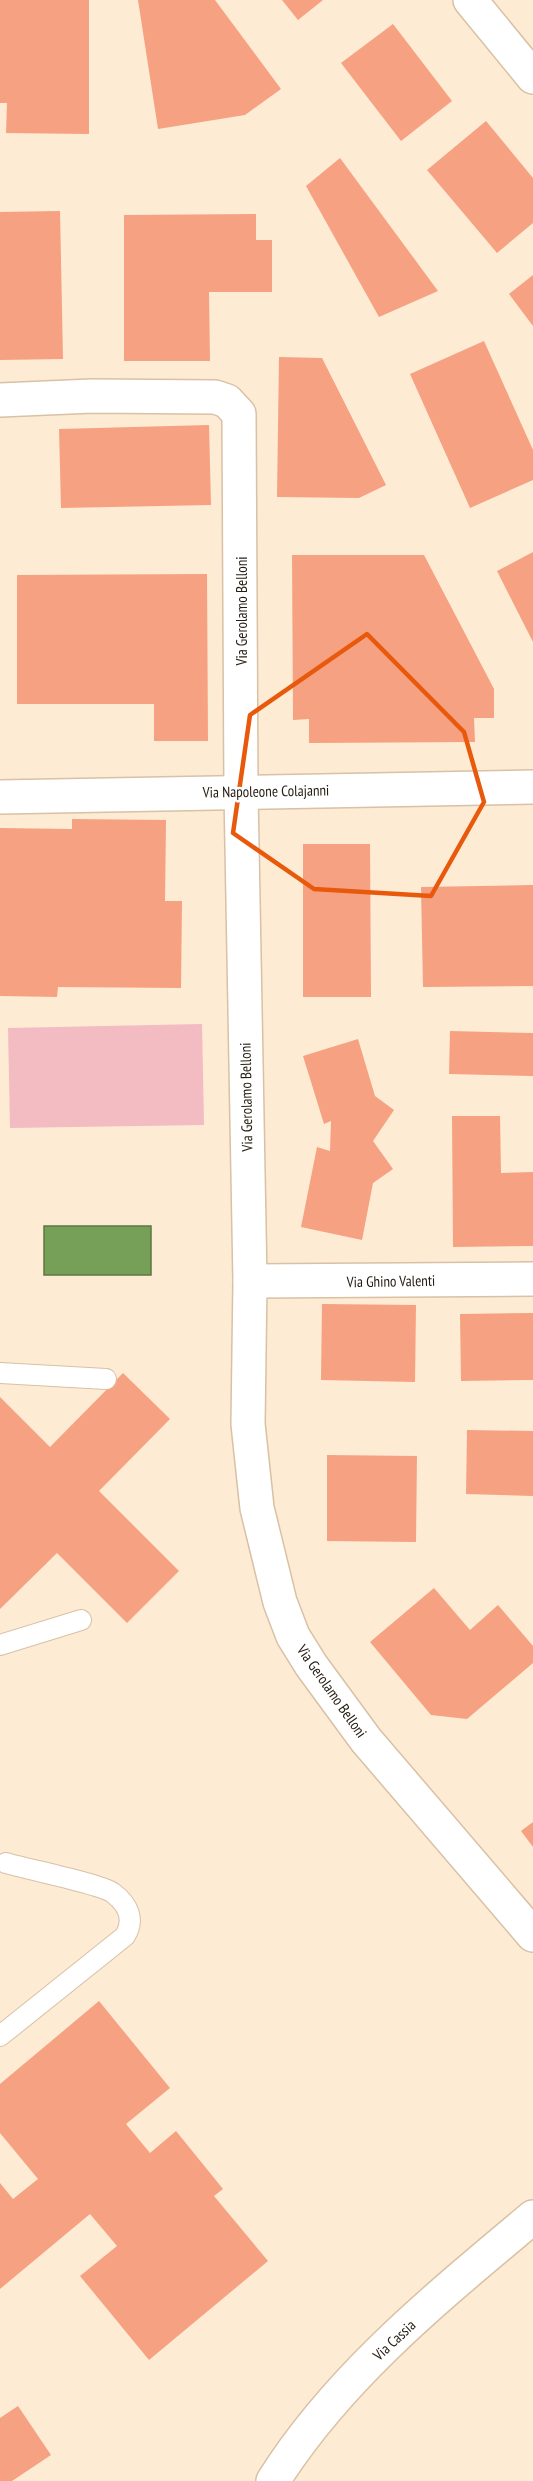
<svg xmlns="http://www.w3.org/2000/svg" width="533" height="2481" viewBox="0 0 533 2481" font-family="'PT Sans Narrow',sans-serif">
  <rect width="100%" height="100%" fill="#feebd4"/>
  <path fill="#f3bbc2" d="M202,1024L204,1125L10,1128L8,1028Z"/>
  <rect fill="#76a058" stroke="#5d7843" stroke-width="1.5" x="44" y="1226" width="107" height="49"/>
  <g fill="#f6a182">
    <path d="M0,0H89V134L6,133L7,103H0Z"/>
    <path d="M138,0H215L281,89L245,115L158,129Z"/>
    <path d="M282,0H323L298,20Z"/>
    <path d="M393,24L452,101L401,141L341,63Z"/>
    <path d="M486,121L533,178V223L497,253L427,170Z"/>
    <path d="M340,158L438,291L379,317L306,186Z"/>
    <path d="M60,211L63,359L0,360V212Z"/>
    <path d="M256,214V240H272V292H209L210,361H124V215Z"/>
    <path d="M533,275V326L509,294Z"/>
    <path d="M484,341L533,450V480L470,508L410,374Z"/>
    <path d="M279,357L322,358L386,485L359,498L277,497Z"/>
    <path d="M209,425L211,505L61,508L59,429Z"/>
    <path d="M533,552V642L497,571Z"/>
    <path d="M292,555H424L494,689V718H474L475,742L309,743V719L293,720Z"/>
    <path d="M207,574L208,741H154V704H17V575Z"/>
    <path d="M72,819L166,820L165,901H182L181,988L58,987L57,997L0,996V828L72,829Z"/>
    <path d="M303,844H370L371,997H303Z"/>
    <path d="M533,885V986L423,987L421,887Z"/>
    <path d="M450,1031L533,1033V1076L449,1074Z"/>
    <path d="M358,1039L375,1096L394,1110L373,1141L393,1169L373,1183L362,1240L301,1227L317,1147L330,1151L331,1121L324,1124L303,1056Z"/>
    <path d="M452,1116H500L501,1173L533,1172V1246L453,1247Z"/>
    <path d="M322,1304L416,1305L415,1382L321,1380Z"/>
    <path d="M533,1313V1380L461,1381L460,1314Z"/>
    <path d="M123,1373L170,1419L99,1491L179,1571L127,1623L57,1553L0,1609V1397L50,1447Z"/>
    <path d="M467,1430L533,1431V1496L466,1494Z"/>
    <path d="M327,1455L417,1456L416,1542L327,1541Z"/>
    <path d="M434,1588L470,1630L498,1605L533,1646V1663L467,1719L431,1715L370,1642Z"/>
    <path d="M533,1822V1847L521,1831Z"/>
    <path d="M99,2001L170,2088L126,2124L150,2153L176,2131L223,2189L214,2196L268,2261L149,2360L80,2276L117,2246L90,2214L0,2289V2183L13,2199L38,2179L0,2133V2084Z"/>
    <path d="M18,2406L51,2455L12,2481H0V2418Z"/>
  </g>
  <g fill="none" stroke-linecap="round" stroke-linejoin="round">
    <defs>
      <g id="lane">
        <path d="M0,1373L106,1379"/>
        <path d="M0,1645L81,1620"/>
        <path d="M0,2036L125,1936C135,1920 129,1905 113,1893C101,1884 26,1869 6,1863"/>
      </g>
      <g id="street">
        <path d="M470,0L533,77"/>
        <path d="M0,400L92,396L215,397L227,401L239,414L241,792L250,1281L248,1424L257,1508L280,1602L293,1636L311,1665L366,1740L533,1935"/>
        <path d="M0,797L533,787"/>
        <path d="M250,1281L533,1279"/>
      </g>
      <path id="secondary" d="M273,2481C339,2376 439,2296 533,2217"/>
    </defs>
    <use href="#lane" stroke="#d8c1a5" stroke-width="22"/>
    <use href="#street" stroke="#d8c1a5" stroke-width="36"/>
    <use href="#secondary" stroke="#d8c1a5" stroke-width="36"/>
    <use href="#lane" stroke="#fff" stroke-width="20"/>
    <use href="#street" stroke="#fff" stroke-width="33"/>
    <use href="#secondary" stroke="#fff" stroke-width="33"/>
  </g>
  <path fill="none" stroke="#e8590c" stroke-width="4.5" stroke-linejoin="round" d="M367,634L464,732L484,802L431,896L314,889L233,833L250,715Z"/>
  <g text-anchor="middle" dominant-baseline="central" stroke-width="5" stroke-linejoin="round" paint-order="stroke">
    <g font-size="15" fill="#241c11" stroke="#fff">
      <text transform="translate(241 611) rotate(-90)">Via Gerolamo Belloni</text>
      <text transform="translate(266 791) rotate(-1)">Via Napoleone Colajanni</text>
      <text transform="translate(246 1097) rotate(-91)">Via Gerolamo Belloni</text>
      <text transform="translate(391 1281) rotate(-1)">Via Ghino Valenti</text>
      <text transform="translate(332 1691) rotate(55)">Via Gerolamo Belloni</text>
      <text transform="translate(394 2340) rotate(-43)">Via Cassia</text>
    </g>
  </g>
</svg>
